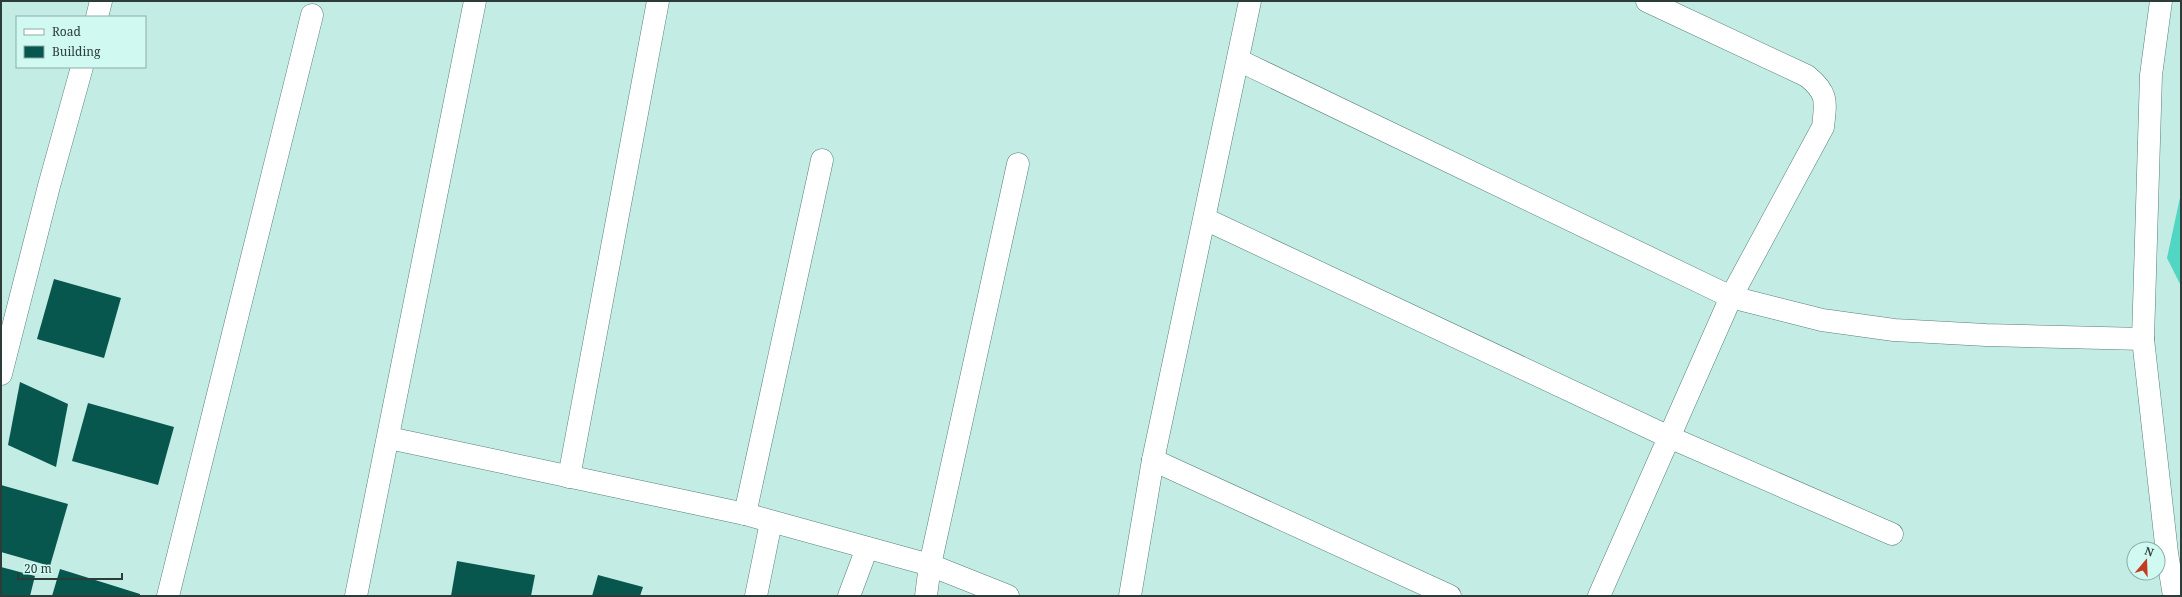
<svg xmlns="http://www.w3.org/2000/svg" width="2182" height="597" viewBox="0 0 2182 597" font-family="'Noto Serif',serif">
  <rect width="100%" height="100%" fill="#c2ece4"/>
  <path fill="#51d6c4" d="M2181,193V286L2167,258Z"/>
  <g fill="#08574e">
    <path d="M54,279L121,298L104,358L37,339Z"/>
    <path d="M20,382L68,404L56,467L8,445Z"/>
    <path d="M88,403L174,427L158,485L72,461Z"/>
    <path d="M1,485L68,504L50,566L1,552Z"/>
    <path d="M457,561L535,575L531,596H451Z"/>
    <path d="M1,567L35,576L30,596H1Z"/>
    <path d="M60,569L140,594V596H52Z"/>
    <path d="M598,575L643,587L640,596H592Z"/>
  </g>
  <g fill="none" stroke-linecap="round" stroke-linejoin="round">
    <defs>
      <g id="minor">
        <path d="M2161,1L2151,75L2143,339L2167,553L2174,596"/>
        <path d="M97,17L101,1"/>
        <path d="M1238,60L1731,297L1822,320L1894,330L1986,335L2143,339"/>
        <path d="M1205,219L1669,437L1892,534"/>
        <path d="M1,374L49,186L82,67"/>
        <path d="M389,438L745,514L930,565L1008,596"/>
        <path d="M1153,460L1450,596"/>
        <path d="M569,477L658,1"/>
        <path d="M745,514L822,160"/>
        <path d="M168,596L312,15"/>
        <path d="M356,596L475,1"/>
        <path d="M756,596L771,522"/>
        <path d="M849,596L867,548"/>
        <path d="M926,596L930,565L1018,164"/>
        <path d="M1130,596L1153,460L1250,1"/>
        <path d="M1599,596L1731,297L1823,127C1826,101 1828,93 1807,76L1647,1"/>
      </g>
    </defs>
    <use href="#minor" stroke="#587f78" stroke-width="23"/>
    <use href="#minor" stroke="#fff" stroke-width="22"/>
  </g>
  <rect width="2182" height="597" fill="none" stroke="#2c3c39" stroke-width="4"/>
  <rect x="16" y="16" width="130" height="52" fill="#cff9f1" stroke="#8eada7"/>
  <rect x="24" y="29" width="20" height="6" fill="#ffffff" stroke="#8eada7"/>
  <text x="52" y="36" font-size="12" fill="#2c3c39">Road</text>
  <rect x="24" y="46" width="20" height="12" fill="#08574e" stroke="#8eada7"/>
  <text x="52" y="56" font-size="12" fill="#2c3c39">Building</text>
  <g transform="translate(2146 561) rotate(19)"><circle r="19" fill="#cff9f1" stroke="#8eada7"/>
  <path d="M0-3L7 15L0 10L-7 15Z" fill="#c53a20"/>
  <text y="-6" font-size="11" font-weight="bold" text-anchor="middle" fill="#2c3c39">N</text>
  </g>
  <path d="M18 573v6h104v-6" fill="none" stroke="#2c3c39" stroke-width="2"/>
  <text x="24" y="573" font-size="12" fill="#2c3c39" stroke="#cff9f1" stroke-width="3" paint-order="stroke">20 m</text>
</svg>
